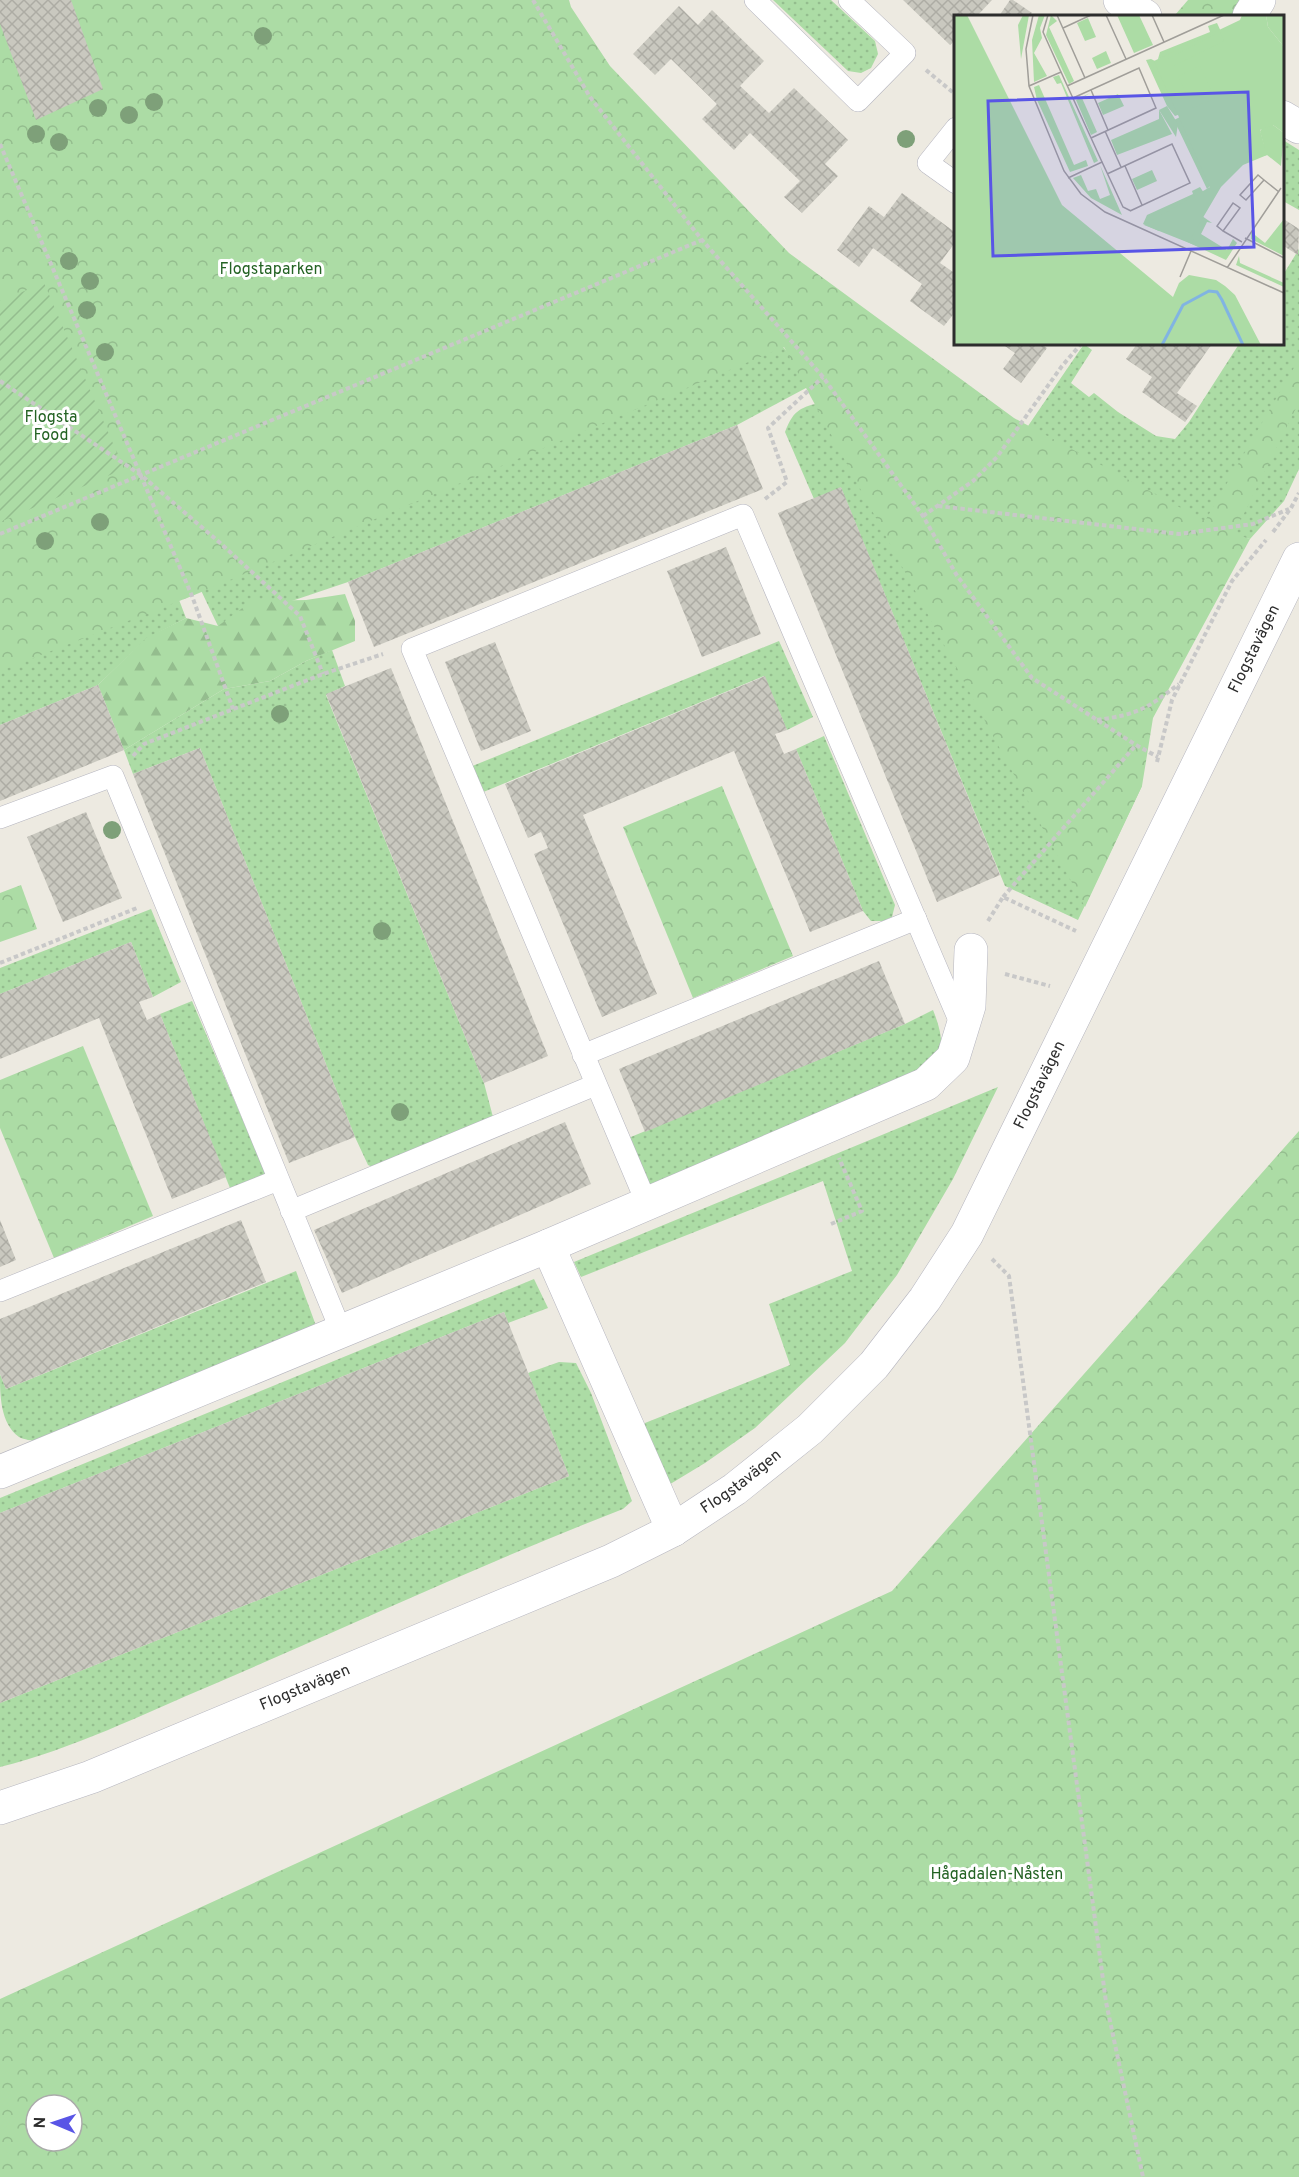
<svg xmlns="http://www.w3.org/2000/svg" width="1299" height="2177" viewBox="0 0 1299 2177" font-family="Overpass,sans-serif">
  <defs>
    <pattern id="grass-dots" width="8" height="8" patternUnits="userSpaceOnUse" patternTransform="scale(1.5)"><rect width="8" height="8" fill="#acdca5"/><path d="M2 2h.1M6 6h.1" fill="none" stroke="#94bd8e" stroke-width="1.8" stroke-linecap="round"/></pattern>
    <pattern id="forest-firs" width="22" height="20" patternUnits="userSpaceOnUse" patternTransform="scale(1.5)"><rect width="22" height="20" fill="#acdca5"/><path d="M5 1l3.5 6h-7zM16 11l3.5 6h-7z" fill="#94bd8e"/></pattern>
    <pattern id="park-crowns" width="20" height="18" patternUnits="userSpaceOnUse" patternTransform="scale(1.5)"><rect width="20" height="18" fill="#acdca5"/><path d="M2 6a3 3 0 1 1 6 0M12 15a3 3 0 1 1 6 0" fill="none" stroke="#94bd8e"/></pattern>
    <pattern id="garden-furrows" width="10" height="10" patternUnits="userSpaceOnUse" patternTransform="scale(1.5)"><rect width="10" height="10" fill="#acdca5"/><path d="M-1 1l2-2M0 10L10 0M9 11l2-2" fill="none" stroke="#94bd8e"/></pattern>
    <pattern id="building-cross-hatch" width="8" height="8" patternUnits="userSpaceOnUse" patternTransform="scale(1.5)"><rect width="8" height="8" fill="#c9c8bf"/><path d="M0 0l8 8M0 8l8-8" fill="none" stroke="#adaca4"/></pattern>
  </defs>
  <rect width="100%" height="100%" fill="#edeae1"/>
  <g fill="url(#grass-dots)">
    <path d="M773,0H831L875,41L878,54L871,68L861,73L848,71Z"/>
    <path d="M1283,140L1299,150V210L1283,201Z"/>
    <path d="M1299,249V469L1284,501L1250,539L985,478L1028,426L1084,344L1092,350L1071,383L1089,397L1094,393L1118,412L1156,436L1175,439L1189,422L1239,344H1282L1283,275Z"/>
    <path d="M705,258L805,372L806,388L737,425L348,582L218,626L155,494Z"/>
    <path d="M819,403L1142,786L1078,920L1005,886L841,488L814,499L785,432C793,412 798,408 819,403Z"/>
    <path d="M135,485L186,618L146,639L98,685L0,725V542Z"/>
    <path d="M779,641L813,717L787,730L764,676L481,793L470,767Z"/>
    <path d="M332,650L345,686L326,695L484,1083L493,1117L379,1170L368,1165L355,1137L200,748L133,774L124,750L224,689L270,681L306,661Z"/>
    <path d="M824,736L895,905L892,917L883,921H871L863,911L796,749Z"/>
    <path d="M151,909L181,982L153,997L131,942L0,994V968Z"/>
    <path d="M192,1001L268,1179L232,1193L160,1014Z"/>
    <path d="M933,1010C940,1027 944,1044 940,1062L643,1188L626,1139L905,1024Z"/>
    <path d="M998,1087L953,1179L897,1275L845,1343L755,1428L705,1463L667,1486L645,1436V1423L790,1365L769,1304L852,1271L823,1181L581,1277L574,1262Z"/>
    <path d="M296,1271L315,1323L310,1330L37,1442C32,1440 24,1440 19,1437C0,1423 0,1395 0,1374L6,1389Z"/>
    <path d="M534,1279L548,1308L508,1323L504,1312L0,1513V1498Z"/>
    <path d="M559,1362L576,1363L591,1393L632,1501L623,1509C484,1563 349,1626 212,1685C143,1714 73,1749 0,1767V1703L569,1476L528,1373Z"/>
  </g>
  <path fill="url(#forest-firs)" d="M345,594L355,621V641L306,661L270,681L224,689L124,750L98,685L146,638L186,618L218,626L252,601L306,600Z"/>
  <g fill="url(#park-crowns)" fill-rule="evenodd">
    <path d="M0,0H569L571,7L610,66L789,253L1014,418L1205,521L1299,359V402L1234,534L1250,539L1153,718L1142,786L1085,907L784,347L192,596L0,671Z"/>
    <path d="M1188,0H1247L1233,16L1175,15Z"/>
    <path d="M722,786L793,956L693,998L623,827Z"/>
    <path d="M21,885L37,929L0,942V893Z"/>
    <path d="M83,1046L153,1216L54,1258L0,1128V1080Z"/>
    <path d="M1299,1131V2177H0V1999L892,1591ZM36,2105H72V2141H36Z"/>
  </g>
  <path fill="url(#garden-furrows)" d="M44,283L124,469L0,522V301Z"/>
  <g fill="url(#building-cross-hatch)">
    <path d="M0,0H71L103,89L36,120L0,24Z"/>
    <path d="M903,0H992L977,16H956V39L950,45Z"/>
    <path d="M1010,0H1013L1032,13L1029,16H999Z"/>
    <path d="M679,6L698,25L712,10L764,61L740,86L769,113L794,88L848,140L825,164L838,176L802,213L784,197L800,181L750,133L734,150L702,119L717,104L671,59L655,75L633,54Z"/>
    <path d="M902,193L956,233V241L940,263L956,274V311L944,326L910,301L922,284L873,248L859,267L837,250L869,206L884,217Z"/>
    <path d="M1282,218L1299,229L1298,255L1282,245Z"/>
    <path d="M1002,344H1041L1047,348L1021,383L1003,369L1015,353Z"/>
    <path d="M1137,344H1212L1177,393L1197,406L1185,422L1142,392L1152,377L1126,359Z"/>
    <path d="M737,425L763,489L374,647L348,582Z"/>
    <path d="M841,487L1000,875L937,902L778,513Z"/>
    <path d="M726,547L761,634L702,657L667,571Z"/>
    <path d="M495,642L531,731L481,751L445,662Z"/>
    <path d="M391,668L548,1056L484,1083L326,694Z"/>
    <path d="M765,676L787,730L775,734L784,754L796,749L863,911L810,932L734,751L583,815L657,994L602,1017L534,854L548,848L541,832L528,838L505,784Z"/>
    <path d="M98,685L124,750L0,801V725Z"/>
    <path d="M200,748L355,1137L289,1163L133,774Z"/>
    <path d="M86,812L122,898L63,922L27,837Z"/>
    <path d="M131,942L153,997L139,1002L147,1020L160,1014L226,1177L172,1199L99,1018L0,1059V994Z"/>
    <path d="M879,961L905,1024L645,1132L619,1069Z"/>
    <path d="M565,1122L591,1184L342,1293L314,1230Z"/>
    <path d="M0,1220L16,1260L0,1267Z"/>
    <path d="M241,1220L266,1282L6,1389L0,1374V1319Z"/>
    <path d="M504,1312L569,1476L0,1703V1513Z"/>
  </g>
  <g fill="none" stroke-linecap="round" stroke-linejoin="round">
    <defs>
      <g id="service">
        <path d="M755,0L858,101L905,53L849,0"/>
        <path d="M956,128L928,163L956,183"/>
        <path d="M0,818L113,776L341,1331"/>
        <path d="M583,1055L916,919"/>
        <path d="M647,1204L412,649L743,515L962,1027"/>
        <path d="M291,1211L595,1085"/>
        <path d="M0,1291L278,1180"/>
      </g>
      <g id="minor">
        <path d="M1120,0L1145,16"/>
        <path d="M1249,16L1259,0"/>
        <path d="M1282,117L1299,127"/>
        <path d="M0,1472L548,1246"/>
        <path d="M673,1530L548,1246L926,1084L953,1058L969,1006L971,950"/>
        <path id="s1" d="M0,1808L91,1777L611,1561L673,1530L735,1489L810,1429L874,1365L925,1299L967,1234L1299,559"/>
      </g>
    </defs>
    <use href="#service" stroke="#b5b5bf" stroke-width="22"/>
    <use href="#minor" stroke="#b5b5bf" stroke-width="34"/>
    <g stroke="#c8c8c8" stroke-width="4" stroke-dasharray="4.5 3" stroke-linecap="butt">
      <path d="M533,0L590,97L702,240L823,377L923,516L956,574L1032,678L1136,745L1158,757"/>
      <path d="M926,70L956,95"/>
      <path d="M0,144L192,596L233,709"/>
      <path d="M0,381L141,475L219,542L300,616L323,674"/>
      <path d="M765,499L787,482L768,428L823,377"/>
      <path d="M938,506L1179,534L1253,524L1289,509"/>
      <path d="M923,516L973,481L997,457L1062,366L1081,344"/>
      <path d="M1273,532L1291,508L1299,493"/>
      <path d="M0,534L702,240"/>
      <path d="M1097,720C1139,714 1146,709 1179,684"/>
      <path d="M133,756L144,744L323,674L383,654"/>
      <path d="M1157,762L1172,700L1232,581L1266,540"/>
      <path d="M1003,897L1136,745"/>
      <path d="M988,921L1003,897L1076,931"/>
      <path d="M0,963L137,908"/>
      <path d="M1005,974L1050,986"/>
      <path d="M831,1224L862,1211L839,1158"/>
      <path d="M992,1259L1009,1276L1106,2002L1143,2177"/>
    </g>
    <use href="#service" stroke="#fff" stroke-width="21"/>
    <use href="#minor" stroke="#fff" stroke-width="33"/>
  </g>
  <g fill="#7ea079">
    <circle cx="263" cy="36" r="9"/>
    <circle cx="154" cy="102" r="9"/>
    <circle cx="98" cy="108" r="9"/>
    <circle cx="129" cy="115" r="9"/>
    <circle cx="36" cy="134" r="9"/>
    <circle cx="906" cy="139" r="9"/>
    <circle cx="59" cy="142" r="9"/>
    <circle cx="69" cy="261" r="9"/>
    <circle cx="90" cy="281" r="9"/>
    <circle cx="87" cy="310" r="9"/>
    <circle cx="105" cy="352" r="9"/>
    <circle cx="100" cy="522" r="9"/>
    <circle cx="45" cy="541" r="9"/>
    <circle cx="280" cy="714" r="9"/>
    <circle cx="112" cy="830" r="9"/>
    <circle cx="382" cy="931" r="9"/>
    <circle cx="400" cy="1112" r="9"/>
  </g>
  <g text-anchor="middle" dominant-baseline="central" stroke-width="6" stroke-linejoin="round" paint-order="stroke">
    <g font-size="16" fill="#246324" stroke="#fff">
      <text x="271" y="270">Flogstaparken</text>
      <text x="51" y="418">Flogsta<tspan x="51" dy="18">Food</tspan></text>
      <text x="997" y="1875">Hågadalen-Nåsten</text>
    </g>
    <g font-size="16" fill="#2d2d2d" stroke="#fff">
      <text stroke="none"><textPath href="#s1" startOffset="1802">Flogstavägen</textPath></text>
      <text stroke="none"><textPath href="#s1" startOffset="1316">Flogstavägen</textPath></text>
      <text stroke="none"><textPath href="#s1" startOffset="812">Flogstavägen</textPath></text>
      <text stroke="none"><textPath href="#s1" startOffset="328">Flogstavägen</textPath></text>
    </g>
  </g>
  <g transform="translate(954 15)">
    <rect width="330" height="330" fill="#edeae1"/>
    <path d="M69,0H75L67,44L64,10ZM85,0H91L86,13L88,23L80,38L93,61L80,67L78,25ZM97,0L103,6L95,12L120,66L115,69L92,20ZM163,0H185L199,30L180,38ZM263,8L275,34L204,44L206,37L256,17L254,11ZM197,44L217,54L237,95L221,101L213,91L192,45ZM105,60L144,146L140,148L107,68L103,69L99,62ZM85,70L120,150L132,145L134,151L116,157L83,85L80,72ZM136,78L128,83L143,117L137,120L122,85ZM205,95L218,119L163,140L157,125L205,104ZM236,97L266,162L253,174L220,105ZM146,150L168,200L137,183L119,163L127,160L134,176L142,174L146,184L156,180ZM246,172L250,178L205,216L189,209L193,200L239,179L238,176ZM241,196L258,208L253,207L247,219L273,235L279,224L283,228L272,245L212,217Z" fill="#acdca5"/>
    <path d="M312,0H330V32L314,12ZM213,91L224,109L222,122L205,95ZM311,110H319L330,118L327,151L313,140L296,145L310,131L306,116Z" fill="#acdca5"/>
    <path d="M0,0H13L108,190L219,282L225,268L235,260L262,265L271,271L281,280L307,330H0ZM288,0H312L314,12L330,32V118L319,110L306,115L313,140L289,150L267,172L237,223L267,239L277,237L273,243L190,210L256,172L200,46L286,5ZM134,3L142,22L131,26L123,8ZM152,36L157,48L143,54L138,43ZM164,79L170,91L149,100L144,88ZM198,155L203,166L183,175L178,164ZM330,204V241L297,224V217L311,228ZM285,241L286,248L330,268V272L282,250Z" fill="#acdca5"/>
    <path d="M266,17L270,26L219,51L211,45ZM246,51L261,83L239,93L224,61Z" fill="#acdca5"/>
    <path fill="none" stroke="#81b4e2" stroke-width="3" d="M208,330L229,290L255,276L263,277L268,285L289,330"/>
    <path fill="none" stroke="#a09e99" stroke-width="1.5" d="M79,0L72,34L75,71L110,156L127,179L151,197L330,278M94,0L89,17L107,57M103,0L131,63M152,0L172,44M198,0L210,27M109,13L137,0M75,71L107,57L148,147M113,71L270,0M137,75L154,115M119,83L185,53L202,93L137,123M151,116L167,152M171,151L188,190M153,159L218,129L236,168L176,196M114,163L148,147L169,192L177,196M310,165L304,160L286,180L292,185L310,165L325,177M269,216L263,211L279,188L286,193L269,216L288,227M291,223L330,243M273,253L327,173M226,262L237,236"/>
    <path fill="#5955e6" fill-opacity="0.15" stroke="#5955e6" stroke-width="3" d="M294,77L300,232L39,241L34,86Z"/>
    <rect width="330" height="330" fill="none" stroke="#2d2d2d" stroke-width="3"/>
  </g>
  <g transform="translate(54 2123) rotate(272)"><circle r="28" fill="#ffffff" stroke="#ababab" stroke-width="1.5"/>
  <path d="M0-4.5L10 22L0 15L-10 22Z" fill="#5955e6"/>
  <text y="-9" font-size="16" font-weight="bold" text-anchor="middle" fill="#2d2d2d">N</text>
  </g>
</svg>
